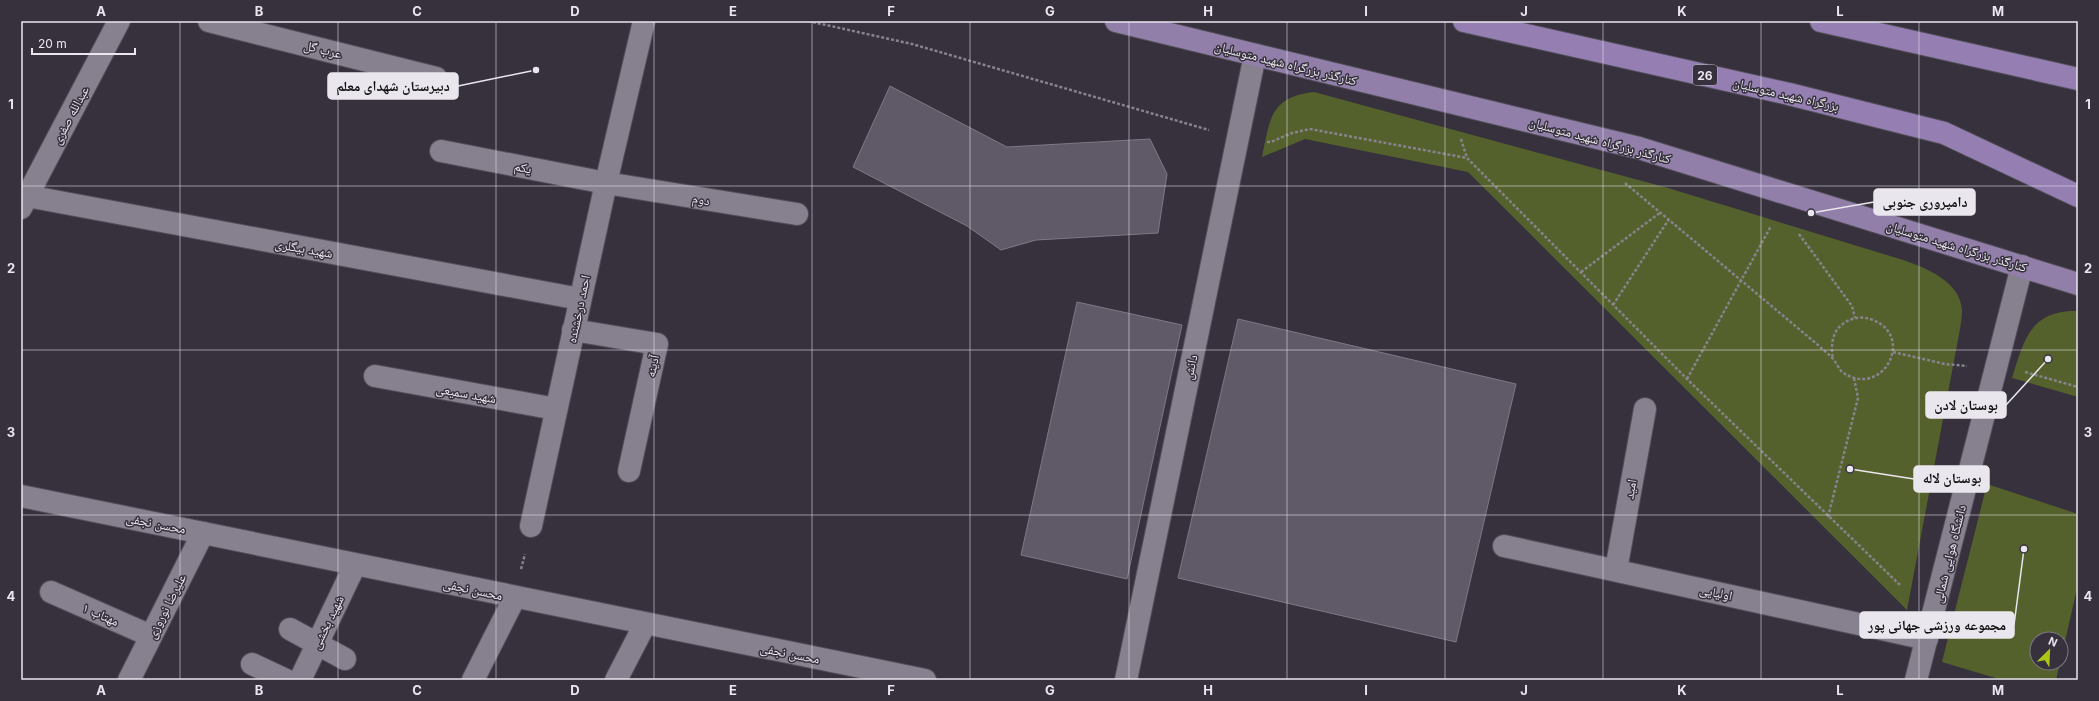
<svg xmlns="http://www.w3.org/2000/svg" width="2099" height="701" viewBox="0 0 2099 701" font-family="Inter,'Noto Naskh Arabic',sans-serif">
  <rect width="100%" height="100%" fill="#36313d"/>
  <g fill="#55612c">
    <path d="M1314,92L1668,188L1903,260C1926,268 1960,281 1962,310C1962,316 1961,323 1960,329L1907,610L1468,172L1305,139L1262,157C1270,119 1270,97 1314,92Z"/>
    <path d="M2078,311V397L2012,378C2024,340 2030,310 2078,311Z"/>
    <path d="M1987,484L2078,514V584L2061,659V639H2037V663H2060L2056,680H2002L1942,662Z"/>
  </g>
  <g fill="#605a68" stroke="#7e7887">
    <path d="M890,86L1007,147L1150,139L1167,174L1158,233L1036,240L1001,250L967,226L853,167Z"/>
    <path d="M1077,302L1182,325L1127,579L1021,555Z"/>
    <path d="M1238,319L1516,384L1456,642L1178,578Z"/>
  </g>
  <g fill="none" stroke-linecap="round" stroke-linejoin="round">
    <defs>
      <g id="minor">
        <path d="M209,21L436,78"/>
        <path d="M441,151L606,183L797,214"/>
        <path d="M27,196L580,299"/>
        <path d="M573,330L657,344L629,471"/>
        <path d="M375,376L556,409"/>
        <path d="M21,496L925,680"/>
        <path d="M531,526L606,183L644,21"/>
        <path d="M1504,546L1927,639"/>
        <path d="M1616,570L1645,409"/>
        <path d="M51,592L151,636"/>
        <path d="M290,629L345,659"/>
        <path d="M252,664L286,680"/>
        <path d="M129,680L203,533"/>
        <path d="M300,680L355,565"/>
        <path d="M473,680L515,597"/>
        <path d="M616,680L645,624"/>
        <path d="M1126,680L1255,55"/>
      </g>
      <g id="tertiary">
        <path d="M21,208L119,21"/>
        <path d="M1916,680L2022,266"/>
      </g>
      <path id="primary" d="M1116,21L1639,148L2078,284"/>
      <g id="trunk">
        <path d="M1464,21L1789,94L1944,133L2078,196"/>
        <path d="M1821,21L2078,79"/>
      </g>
    </defs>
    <use href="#minor" stroke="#524e59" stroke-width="24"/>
    <use href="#tertiary" stroke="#524e59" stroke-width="24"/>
    <use href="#primary" stroke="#524e59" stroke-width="24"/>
    <use href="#trunk" stroke="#524e59" stroke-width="24"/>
    <g stroke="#87838d" stroke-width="2.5" stroke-dasharray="3 2" stroke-linecap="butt">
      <path d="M808,21L912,44L1209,130"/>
      <path d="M1461,139L1467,158L1687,379L1901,586"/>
      <path d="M1267,142H1271L1292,133L1310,129L1467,158"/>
      <path d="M1625,183L1818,345C1823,350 1829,354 1834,360C1837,364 1839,369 1842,372C1882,400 1916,337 1873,320C1863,316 1853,317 1844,323C1831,332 1831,346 1833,359"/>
      <path d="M1799,234L1852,306L1855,318"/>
      <path d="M1581,272L1661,212"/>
      <path d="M1613,305L1669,219"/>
      <path d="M1893,352L1945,364L1967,366"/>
      <path d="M2025,372L2078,387"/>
      <path d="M1687,379L1771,226"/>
      <path d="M1828,517L1858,398L1854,378"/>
      <path d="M521,569L525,554"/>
    </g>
    <use href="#minor" stroke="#86808f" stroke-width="22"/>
    <use href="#tertiary" stroke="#86808f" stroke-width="22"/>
    <use href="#primary" stroke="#917fa9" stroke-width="22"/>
    <use href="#trunk" stroke="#947eb2" stroke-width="22"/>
  </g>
  <path fill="none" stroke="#eae6ee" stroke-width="1" stroke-opacity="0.55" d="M180,21V680M338,21V680M496,21V680M654,21V680M812,21V680M970,21V680M1129,21V680M1287,21V680M1445,21V680M1603,21V680M1761,21V680M1919,21V680M21,186H2078M21,350H2078M21,515H2078"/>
  <g text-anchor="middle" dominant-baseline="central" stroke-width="3" stroke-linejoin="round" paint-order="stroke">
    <rect fill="#36313d" stroke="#b4b0b9" stroke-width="1" x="1693" y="65" width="24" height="20" rx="3"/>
    <g font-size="12" font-weight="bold" fill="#eae6ee">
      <text x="1705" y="75">26</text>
    </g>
    <g font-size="13" fill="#eae6ee" stroke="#36313d">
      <text transform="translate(323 49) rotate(14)">عرب گل</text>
      <text transform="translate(1286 63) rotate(14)">کنارگذر بزرگراه شهید متوسلیان</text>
      <text transform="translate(1786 94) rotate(13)">بزرگراه شهید متوسلیان</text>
      <text transform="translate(70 115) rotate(-62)">عبدالله صفری</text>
      <text transform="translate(1600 140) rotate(15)">کنارگذر بزرگراه شهید متوسلیان</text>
      <text transform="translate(523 167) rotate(11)">یکم</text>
      <text transform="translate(701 199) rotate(9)">دوم</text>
      <text transform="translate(1957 246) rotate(17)">کنارگذر بزرگراه شهید متوسلیان</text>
      <text transform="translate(304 248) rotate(10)">شهید بیگلری</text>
      <text transform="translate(578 309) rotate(-78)">احمد درخشنده</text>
      <text transform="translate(652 366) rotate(-78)">آدینه</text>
      <text transform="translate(1190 367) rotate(-78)">دانش</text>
      <text transform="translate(466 393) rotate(10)">شهید سمیعی</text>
      <text transform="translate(1630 489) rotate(-80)">امید</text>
      <text transform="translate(156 523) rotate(11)">محسن نجفی</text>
      <text transform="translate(1949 554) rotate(-76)">دانشگاه هوایی شمالی</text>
      <text transform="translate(473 589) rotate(12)">محسن نجفی</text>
      <text transform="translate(1716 592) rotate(12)">اولیایی</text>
      <text transform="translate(166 606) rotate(-63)">علیرضا نوروزی</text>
      <text transform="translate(101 614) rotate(24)">مهتاب ۱</text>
      <text transform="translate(327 622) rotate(-64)">شهید بخشی</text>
      <text transform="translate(790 653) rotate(11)">محسن نجفی</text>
    </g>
  </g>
  <path fill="none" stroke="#eae6ee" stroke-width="1.5" d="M536 70L458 86M1811 213L1874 202M2048 359L2006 405M1850 469L1914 479M2024 549L2014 625"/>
  <g fill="#eae6ee" stroke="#36313d" stroke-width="1.5">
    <circle cx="536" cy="70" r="4"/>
    <circle cx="1811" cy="213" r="4"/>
    <circle cx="2048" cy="359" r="4"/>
    <circle cx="1850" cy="469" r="4"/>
    <circle cx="2024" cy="549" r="4"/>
  </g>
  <g fill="#eae6ee" stroke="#eae6ee" stroke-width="1.5">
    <rect x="328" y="73" width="130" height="26" rx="4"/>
    <rect x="1874" y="189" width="101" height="26" rx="4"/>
    <rect x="1926" y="392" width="80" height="26" rx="4"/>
    <rect x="1914" y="466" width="75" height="26" rx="4"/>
    <rect x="1860" y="612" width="154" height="26" rx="4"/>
  </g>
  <g font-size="14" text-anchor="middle" font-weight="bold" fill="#111">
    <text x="393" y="91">دبیرستان شهدای معلم</text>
    <text x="1925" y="207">دامپروری جنوبی</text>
    <text x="1966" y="410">بوستان لادن</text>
    <text x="1952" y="483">بوستان لاله</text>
    <text x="1937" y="630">مجموعه ورزشی جهانی پور</text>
  </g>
  <rect width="2099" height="701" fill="none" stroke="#36313d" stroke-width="44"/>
  <g transform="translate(2049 651) rotate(24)"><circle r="19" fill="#36313d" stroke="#7e7984"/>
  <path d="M0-3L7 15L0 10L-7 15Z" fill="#aac717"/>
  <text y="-6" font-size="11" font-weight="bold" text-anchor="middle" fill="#eae6ee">N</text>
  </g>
  <path d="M32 48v6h103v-6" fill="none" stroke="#eae6ee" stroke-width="2"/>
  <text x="38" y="48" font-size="12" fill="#eae6ee" stroke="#36313d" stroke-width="3" paint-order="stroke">20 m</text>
  <rect x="22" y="22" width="2055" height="657" fill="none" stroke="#eae6ee" stroke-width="1.5"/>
  <g font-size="13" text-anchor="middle" font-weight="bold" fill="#eae6ee">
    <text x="101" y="16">A</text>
    <text x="259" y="16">B</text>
    <text x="417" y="16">C</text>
    <text x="575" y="16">D</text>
    <text x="733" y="16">E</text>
    <text x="891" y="16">F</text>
    <text x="1050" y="16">G</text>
    <text x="1208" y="16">H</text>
    <text x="1366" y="16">I</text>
    <text x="1524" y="16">J</text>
    <text x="1682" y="16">K</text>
    <text x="1840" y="16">L</text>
    <text x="1998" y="16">M</text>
    <text x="11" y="109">1</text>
    <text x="2088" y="109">1</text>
    <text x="11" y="273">2</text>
    <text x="2088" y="273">2</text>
    <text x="11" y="437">3</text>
    <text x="2088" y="437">3</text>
    <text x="11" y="601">4</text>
    <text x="2088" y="601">4</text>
    <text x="101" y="695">A</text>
    <text x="259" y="695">B</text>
    <text x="417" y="695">C</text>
    <text x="575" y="695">D</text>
    <text x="733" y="695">E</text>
    <text x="891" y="695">F</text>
    <text x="1050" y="695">G</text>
    <text x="1208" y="695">H</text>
    <text x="1366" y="695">I</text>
    <text x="1524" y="695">J</text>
    <text x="1682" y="695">K</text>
    <text x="1840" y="695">L</text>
    <text x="1998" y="695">M</text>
  </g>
</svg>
